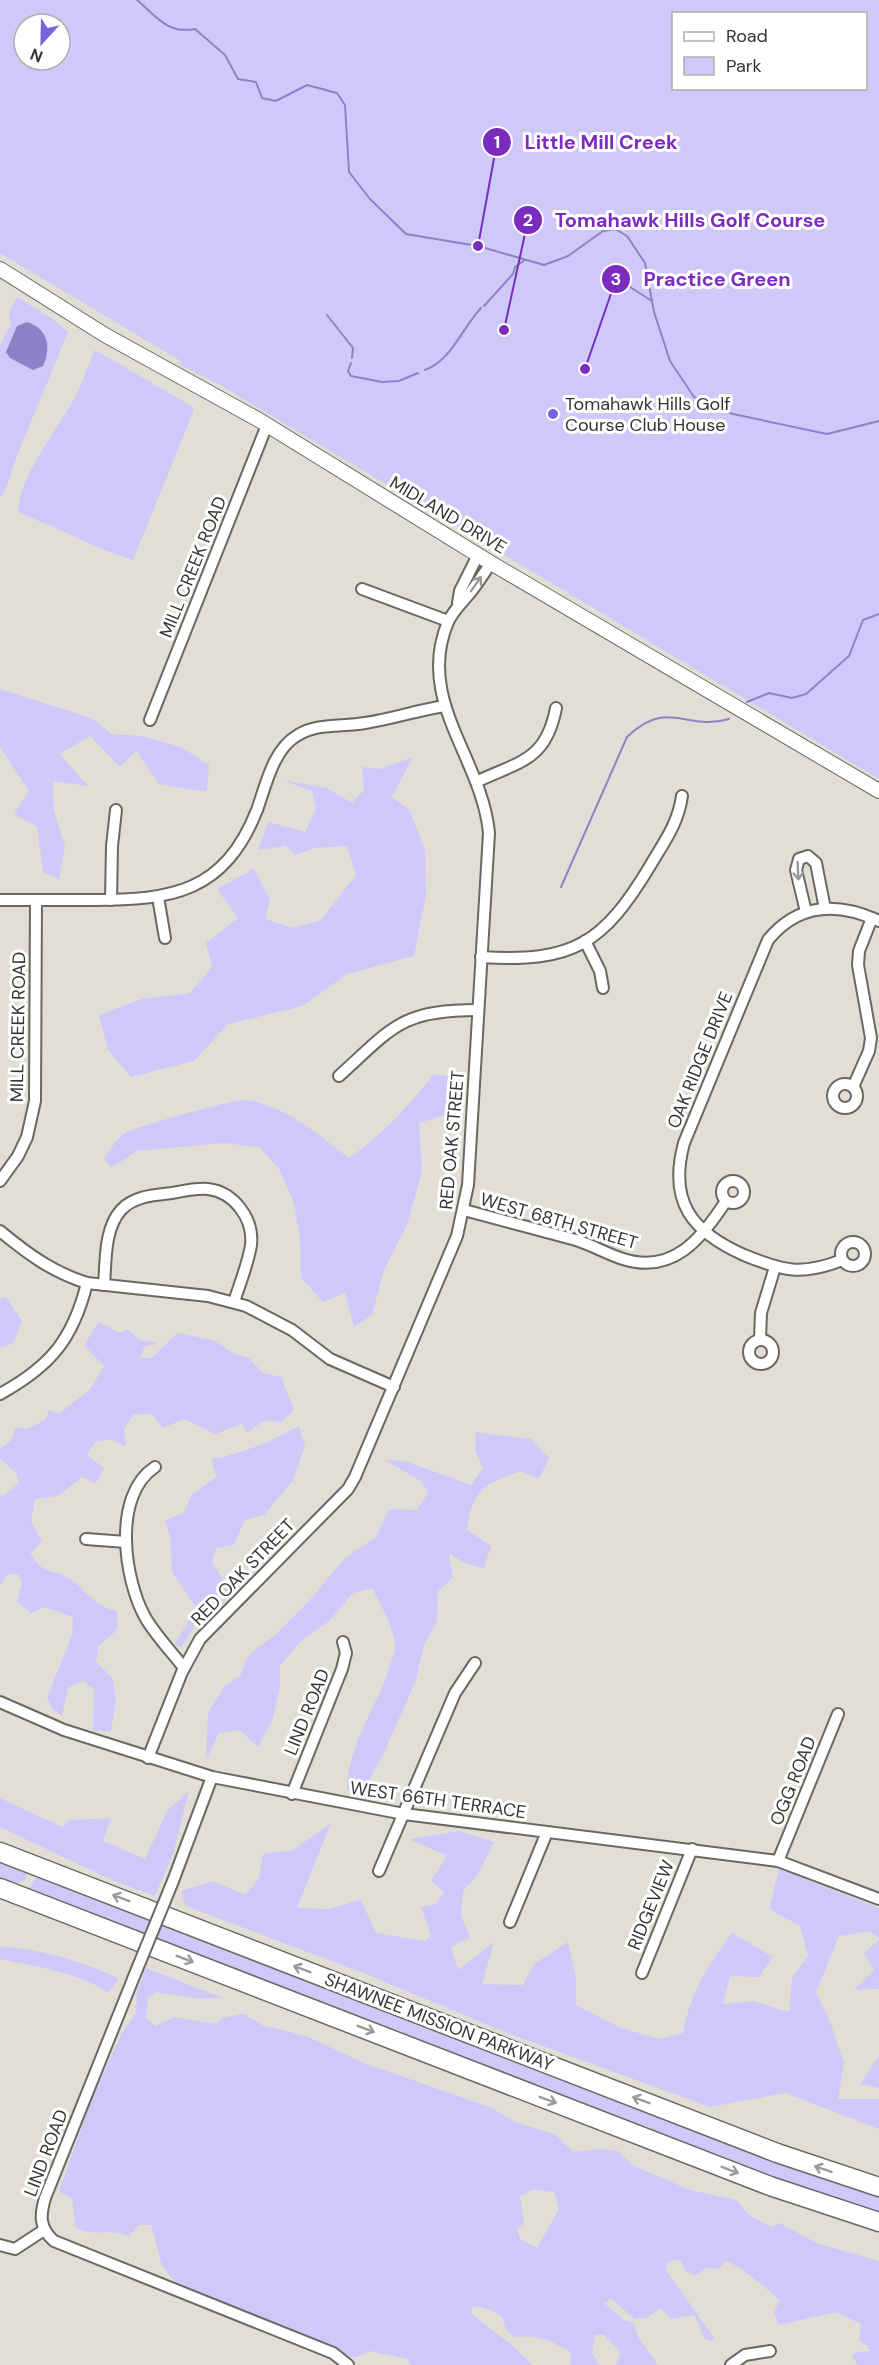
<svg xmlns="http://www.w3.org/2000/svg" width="879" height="2365" viewBox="0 0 879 2365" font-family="'DM Sans',sans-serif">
  <rect width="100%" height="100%" fill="#e1ded6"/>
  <g fill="#cfc9fa" fill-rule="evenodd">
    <path d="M0,0H879V779L220,385L182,366L179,360L0,253ZM674,14H866V88H674ZM24,24H60V60H24Z"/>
    <path d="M17,297L50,317L68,332L14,463L7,486L0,498V345L11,324L9,312Z"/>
    <path d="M95,350L190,405L194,410L133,560C123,557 82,542 78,538L18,512C18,477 59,428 75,397C83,382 88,365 95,350Z"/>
    <path d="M0,689L91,718L112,734L142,736L181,747L209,765L207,792L159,784L136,751L120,767L90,736L60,754L88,786L53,781L54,810L65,847L59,879L43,872L37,827L14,814L29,791L0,747Z"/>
    <path d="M413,757L392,797L410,811L425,850L426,895L414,956L347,974L303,1006L228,1024L194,1061L131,1077L108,1050L99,1015L142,999L190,993L212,967L206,943L238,918L217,889L254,869L270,900L265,919L293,928L321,920L356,875L347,846L315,848L295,855L285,846L258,850L268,822L305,832L316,808L312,791L281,780L327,788L352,803L364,790L362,767L380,769Z"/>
    <path d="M434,1074L455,1077L457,1111L419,1123L422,1171L407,1225L384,1270L372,1315L354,1327L345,1293L323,1302L301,1278L300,1239L294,1203L279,1169L259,1147L224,1143L137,1151L111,1168L104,1158C110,1150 117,1138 125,1133C135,1127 234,1099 245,1100C284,1104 319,1135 349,1158C383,1135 408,1106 434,1074Z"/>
    <path d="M6,1297L22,1321L13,1344L0,1347V1298Z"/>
    <path d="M99,1322L120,1333L127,1329L140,1340L159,1343L145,1346L140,1358H152L177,1333L213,1340L235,1354L249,1358L263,1373L281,1377L294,1410L281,1422L263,1421L247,1433L242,1424L215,1434L184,1419L163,1428L153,1415L134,1414L124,1429L126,1447L112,1439L95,1442L87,1455L104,1468L96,1483L82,1477L58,1496L35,1499L31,1522L42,1541L30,1554C46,1575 44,1567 65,1576C86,1586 87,1604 117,1611L118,1629L99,1646L96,1661L113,1679L116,1701L111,1731H93L94,1689L83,1681L68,1688L62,1716L52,1708L47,1698L72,1635L73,1617L44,1607L31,1613L17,1602L22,1583L18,1574L7,1575L0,1586V1495L3,1496L18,1484L17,1474L0,1459V1449L11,1441L16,1427L27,1429L45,1420L49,1410L59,1414L90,1389L104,1366L84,1345Z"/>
    <path d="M299,1426L305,1446L293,1480L265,1514L244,1521L234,1545L216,1548L212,1562L230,1590L203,1613L181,1647L174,1644L197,1609L172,1572L170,1535L165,1521L184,1512L192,1494L217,1477L211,1459C243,1454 271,1441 299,1426Z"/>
    <path d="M475,1432L531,1439L549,1458L539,1479L521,1471C485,1483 472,1490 467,1530L491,1546L484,1568L464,1563L449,1553L453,1578L438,1591L437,1621L424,1645L416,1680L382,1757L362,1792L347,1791C347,1746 377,1707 390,1666C392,1659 396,1650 395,1644C392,1624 381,1605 372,1588L353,1593L329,1621L300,1642L280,1666V1687L272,1721L258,1747L239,1730L219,1733L206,1760L208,1712L225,1686L240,1676L248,1656L276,1634L309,1601L345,1558L376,1537L389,1509L417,1510L428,1493L422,1482L385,1460L405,1461L471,1485L483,1468L476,1452Z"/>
    <path d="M189,1791L173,1854L155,1896L114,1881L0,1827V1798L62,1827L69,1820L111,1818L103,1841L145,1859L167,1811Z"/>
    <path d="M331,1823L297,1908L328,1909L361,1900L376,1933L426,1941L431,1935L421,1907L436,1904L444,1892L431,1881L447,1856L409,1839L459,1831L494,1842L478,1875L463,1891L461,1915L470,1938L451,1947L458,1970L494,1942L482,1984L523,1985L534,1964L568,1942L576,1977V2005L621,2028L660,2039L683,2033C691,1991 707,1967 732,1933L773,1957L759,1977L730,1976L723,2004L753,2001L789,2012L792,1978L808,1956L800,1926L769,1909L779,1869L879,1908V1938L870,1931L839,1936L816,1992L829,2019L844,2063L838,2099H879V2129L785,2093L710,2107L502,2031L366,1974L186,1906L181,1891L213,1881L246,1895L259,1878L263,1854L293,1850Z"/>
    <path d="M0,1861L28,1872L26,1879L16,1884L0,1878Z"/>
    <path d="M38,1876L755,2154L879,2196V2213L769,2176L28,1889Z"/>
    <path d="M879,1940V1989L854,1990L874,1970L864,1953Z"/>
    <path d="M0,1946C42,1950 82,1960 119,1979L108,1993C82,1973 32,1966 0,1959Z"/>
    <path d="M146,1968L223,1998H194L156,1992L148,1997L146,2018L156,2026L174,2017L216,2024L222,2018L244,2014L262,2025L306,2036L364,2063L492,2108L517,2123L555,2134L573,2152L601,2149L618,2151L634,2166L690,2190L736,2200L749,2215L771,2227L779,2223L819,2244L879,2261V2365H858L852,2357L856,2352L870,2351L868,2346L859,2341L861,2324L836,2312L779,2325L774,2313L779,2300C769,2290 737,2264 726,2261L718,2269L707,2268L695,2275L686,2271L681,2261L672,2260L667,2264L666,2270L714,2338L712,2341L705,2339L694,2315L671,2319L660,2308L646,2318L635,2319L611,2299L604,2303L624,2320L634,2323L638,2337L658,2365H616L620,2352L604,2335H595L592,2353L600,2365H570L571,2353C551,2340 540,2335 515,2337L506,2330L502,2317L491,2310L474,2306L471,2309L473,2315L513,2346L532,2365H411L408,2359L369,2351L355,2358L177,2284L162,2266L151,2225H139L129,2236C111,2228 93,2237 76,2228L72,2199L59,2191L93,2095L123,2031L136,2013L137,1991ZM533,2190L554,2192L559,2209L537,2248L520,2239L517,2229L524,2223L520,2196Z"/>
    <path d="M879,2056V2088L860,2084Z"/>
  </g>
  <path fill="#8d82c8" d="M27,322C49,329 51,348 43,366L33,370L10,358L6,352L17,326Z"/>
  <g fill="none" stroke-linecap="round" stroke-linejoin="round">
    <g stroke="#8d82c8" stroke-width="2">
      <path d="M137,0C157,17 167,34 195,29L225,55L238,79L256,82L262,98L276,101L307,85L337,93L345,105L349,172L370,199L406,234L478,246L544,265L568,256L603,231L615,229L627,236L645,263L654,312L670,361L694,397L733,414L827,434L879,421"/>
      <path d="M630,287L652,301"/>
      <path d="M484,306L513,274L515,267L525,260"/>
      <path d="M327,315L353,348L352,358"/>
      <path d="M351,363L348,371L351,376L382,382L399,381L418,373"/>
      <path d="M425,370C452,360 462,328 481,308"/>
      <path d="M747,702L769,693L792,698L806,694L849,656L863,620L879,614"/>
      <path d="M561,887L627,737C668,697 686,732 729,719"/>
    </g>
    <defs>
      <g id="street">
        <path d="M362,589L448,621"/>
        <path d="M458,603L460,591L478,555"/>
        <path d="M150,720L267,425"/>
        <path d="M478,781C521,761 546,760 556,708"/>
        <path d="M158,897L165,938"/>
        <path d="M0,900C31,900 61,900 92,900C172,900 224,893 257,810C266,785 273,749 298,735C317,723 343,727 365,723C392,719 418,710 445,706"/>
        <path d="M111,900L112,846L116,810"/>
        <path d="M806,912L796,870L799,859L808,856L816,863L825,909"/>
        <path d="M585,941L600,971L603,988"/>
        <path d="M481,957C573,963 603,944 650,866C664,842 678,824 682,796"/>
        <path d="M339,1076C393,1027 401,1010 478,1010"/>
        <circle cx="845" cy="1096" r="12"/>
        <path d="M853,1087L869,1051L871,1038L858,965L859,951L872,918"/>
        <circle cx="733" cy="1192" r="11"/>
        <path d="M0,1181L18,1156L27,1137L35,1101L36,900"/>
        <path d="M464,1210C501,1220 539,1230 576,1240C592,1245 607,1254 623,1259C673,1275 702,1238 726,1201"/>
        <path d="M0,1231C28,1254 52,1272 87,1283L208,1296L246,1306L292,1330L330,1359L394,1387"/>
        <circle cx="853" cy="1254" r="12"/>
        <path d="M842,1260C802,1276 783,1271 744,1255C692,1232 668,1202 684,1143L768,940C798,903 838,902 879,921"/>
        <path d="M104,1285C106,1261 104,1229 121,1210C134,1196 154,1195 172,1193C183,1191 196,1188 208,1189C234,1192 254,1219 251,1245C248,1264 240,1283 234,1302"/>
        <path d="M760,1339L761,1313L775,1267"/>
        <circle cx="761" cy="1352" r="12"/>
        <path d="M0,1394C51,1366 73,1339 87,1283"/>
        <path d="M155,1467C112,1495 124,1579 145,1617C155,1635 172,1652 184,1668"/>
        <path d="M86,1539L126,1542"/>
        <path d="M0,1702L64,1730L212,1777L404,1814L778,1861L879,1899"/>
        <path d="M148,1758L182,1672L200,1639L348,1489L355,1477L457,1236L468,1185L489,833C482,758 415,700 448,622C454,609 462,603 470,593C478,583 484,573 491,563"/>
        <path d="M292,1794L342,1669L346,1653L343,1642"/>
        <path d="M778,1861L838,1714"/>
        <path d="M379,1871L455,1693L475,1663"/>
        <path d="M173,1881L212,1777"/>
        <path d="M510,1922L547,1832"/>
        <path d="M642,1973L692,1849"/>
        <path d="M133,1979L45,2198C40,2215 39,2228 54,2241L333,2353L348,2365"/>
        <path d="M0,2245L15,2249L44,2230"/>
        <path d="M731,2365L745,2355L770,2351"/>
      </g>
      <path id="secondary" d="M0,269L105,335L259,420L491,563L879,791"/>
      <g id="highway">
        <path d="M0,1852L777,2153L879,2187"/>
        <path d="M0,1888L770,2186L879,2222"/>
      </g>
    </defs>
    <use href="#street" stroke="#6a6861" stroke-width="14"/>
    <use href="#secondary" stroke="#6a6861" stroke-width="16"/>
    <use href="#highway" stroke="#6a6861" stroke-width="21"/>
    <use href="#street" stroke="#fff" stroke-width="10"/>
    <use href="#secondary" stroke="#fff" stroke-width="14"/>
    <use href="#highway" stroke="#fff" stroke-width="18"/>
    <defs>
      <path id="street-bridge" d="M133,1979L173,1881"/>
    </defs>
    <use href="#street-bridge" stroke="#6a6861" stroke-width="14" stroke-linecap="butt"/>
    <use href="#street-bridge" stroke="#fff" stroke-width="10"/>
  </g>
  <defs><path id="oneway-shaft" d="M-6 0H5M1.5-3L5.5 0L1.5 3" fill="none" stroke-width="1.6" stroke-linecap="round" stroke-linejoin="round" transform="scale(1.5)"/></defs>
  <g stroke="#9a9a98">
    <use href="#oneway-shaft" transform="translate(476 584) rotate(-55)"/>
    <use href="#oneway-shaft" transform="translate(798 871) rotate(88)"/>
    <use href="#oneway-shaft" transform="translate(121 1898) rotate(-159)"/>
    <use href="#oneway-shaft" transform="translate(185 1959) rotate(21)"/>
    <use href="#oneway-shaft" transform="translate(302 1969) rotate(-159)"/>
    <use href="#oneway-shaft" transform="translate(366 2029) rotate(21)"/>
    <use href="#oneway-shaft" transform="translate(548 2100) rotate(21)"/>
    <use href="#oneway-shaft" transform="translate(641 2100) rotate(-159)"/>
    <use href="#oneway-shaft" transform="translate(823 2169) rotate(-161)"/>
    <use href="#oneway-shaft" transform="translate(730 2170) rotate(21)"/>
  </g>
  <circle fill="#7e62dd" stroke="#fff" stroke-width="2" cx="553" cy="414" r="6"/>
  <g text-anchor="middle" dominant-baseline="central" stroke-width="6" stroke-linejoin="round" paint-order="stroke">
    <g font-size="18" fill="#363532" stroke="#fff" text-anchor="start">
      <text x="565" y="404">Tomahawk Hills Golf<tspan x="565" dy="21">Course Club House</tspan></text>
    </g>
    <g font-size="18" fill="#363532" stroke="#fff">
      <text transform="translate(448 515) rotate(31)">MIDLAND DRIVE</text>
      <text transform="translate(193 567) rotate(-68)">MILL CREEK ROAD</text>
      <text transform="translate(18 1027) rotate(-89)">MILL CREEK ROAD</text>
      <text transform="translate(700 1060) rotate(-68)">OAK RIDGE DRIVE</text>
      <text transform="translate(452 1140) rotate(-85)">RED OAK STREET</text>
      <text transform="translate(559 1221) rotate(16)">WEST 68TH STREET</text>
      <text transform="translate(243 1572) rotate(-46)">RED OAK STREET</text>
      <text transform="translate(307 1712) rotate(-68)">LIND ROAD</text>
      <text transform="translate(793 1781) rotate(-68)">OGG ROAD</text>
      <text transform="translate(438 1800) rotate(8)">WEST 66TH TERRACE</text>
      <text transform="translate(651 1905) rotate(-68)">RIDGEVIEW</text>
      <text transform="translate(439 2022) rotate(21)">SHAWNEE MISSION PARKWAY</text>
      <text transform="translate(46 2153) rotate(-69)">LIND ROAD</text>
    </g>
  </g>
  <path fill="none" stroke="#7b2cbf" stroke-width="2" d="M478 246L497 142M504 330L528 220M585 369L616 279"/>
  <g fill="#7b2cbf" stroke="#fff" stroke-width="2">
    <circle cx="478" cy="246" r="6"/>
    <circle cx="504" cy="330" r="6"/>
    <circle cx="585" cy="369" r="6"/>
    <circle cx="497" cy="142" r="15"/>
    <circle cx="528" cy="220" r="15"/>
    <circle cx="616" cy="279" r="15"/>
  </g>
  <g font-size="18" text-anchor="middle" font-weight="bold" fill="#fff">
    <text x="497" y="148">1</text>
    <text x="528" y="226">2</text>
    <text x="616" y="285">3</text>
  </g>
  <g font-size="20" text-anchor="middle" font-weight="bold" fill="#7b2cbf" stroke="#fff" stroke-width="6" stroke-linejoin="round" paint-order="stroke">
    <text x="601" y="149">Little Mill Creek</text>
    <text x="690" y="227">Tomahawk Hills Golf Course</text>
    <text x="717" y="286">Practice Green</text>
  </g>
  <rect x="672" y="12" width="195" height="78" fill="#ffffff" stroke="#afaead" stroke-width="1.5"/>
  <rect x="684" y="32" width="30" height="9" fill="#ffffff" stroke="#afaead" stroke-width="1.5"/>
  <text x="726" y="42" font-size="18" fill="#363532">Road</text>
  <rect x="684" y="57" width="30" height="18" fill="#cfc9fa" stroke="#afaead" stroke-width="1.5"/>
  <text x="726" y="72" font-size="18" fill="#363532">Park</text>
  <g transform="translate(42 42) rotate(202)"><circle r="28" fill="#ffffff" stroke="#afaead" stroke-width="1.5"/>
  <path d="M0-4.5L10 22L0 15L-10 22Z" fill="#7e62dd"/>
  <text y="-9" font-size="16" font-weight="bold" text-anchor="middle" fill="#363532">N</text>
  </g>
</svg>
